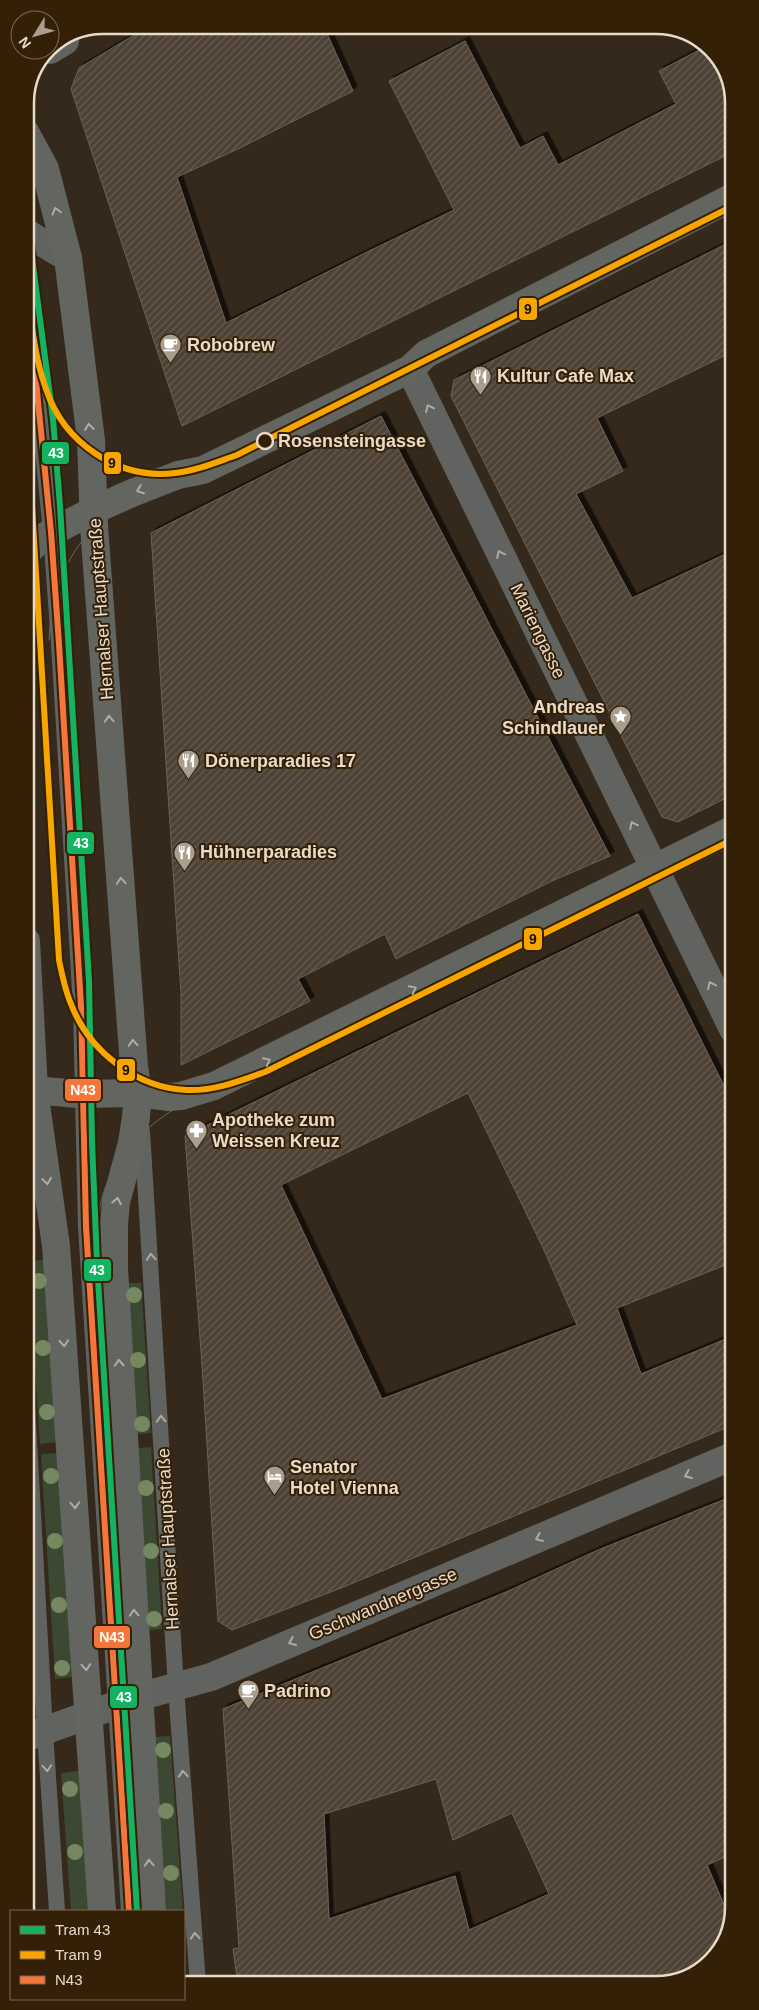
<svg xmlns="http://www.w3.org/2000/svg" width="759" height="2010" viewBox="0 0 759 2010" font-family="Helvetica,sans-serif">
  <defs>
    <pattern id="building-hatch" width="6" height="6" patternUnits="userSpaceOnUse" patternTransform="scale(1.25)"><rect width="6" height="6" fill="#4d4234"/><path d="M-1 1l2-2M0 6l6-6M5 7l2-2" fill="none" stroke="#675d50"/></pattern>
    <filter id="shadow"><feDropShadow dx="4.5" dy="-4.5" stdDeviation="0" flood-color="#0009"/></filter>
  </defs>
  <rect width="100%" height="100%" fill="#34291a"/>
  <g fill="#3d4833">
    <path d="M48,1260L58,1442L40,1444L28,1261Z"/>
    <path d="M126,1283H141L151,1433L136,1434Z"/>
    <path d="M151,1447L162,1629L149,1630L136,1448Z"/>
    <path d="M59,1453L72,1677L55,1679L41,1454Z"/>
    <path d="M170,1736L183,1911H165L153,1737Z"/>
    <path d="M79,1771L89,1911H71L61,1773Z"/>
  </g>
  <g fill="url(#building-hatch)" stroke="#6c6256" fill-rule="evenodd" filter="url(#shadow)">
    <path d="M151,25H323L353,91L240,148L177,177L226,323L367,252L454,210L389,81L465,41L520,148L543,136L558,165L676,104L659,71L707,46L731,82V153L182,426L71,89L79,68Z"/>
    <path d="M732,241V352L597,418L623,471L576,494L632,598L732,551V795L678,822L662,817L451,396L454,380Z"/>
    <path d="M381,416L610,856L552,881L396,959L385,934L298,979L310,1001L181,1065V993L151,533Z"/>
    <path d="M638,914L733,1104V1262L617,1308L641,1374L733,1336V1425L341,1588L232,1630L218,1621L202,1365L185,1136ZM468,1093L544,1250L577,1325L382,1399L281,1185Z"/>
    <path d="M733,1496L734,1853L707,1865L730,1919L718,1955L677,1982L238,1984L233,1949L239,1948L223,1709L506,1592L598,1550ZM436,1779L453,1840L512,1813L549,1894L469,1930L455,1876L329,1919L324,1814Z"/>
  </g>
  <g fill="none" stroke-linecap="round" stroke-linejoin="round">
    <g stroke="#606360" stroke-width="16">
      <path d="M25,266L51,532L59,644L81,1006L86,1227L129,1911"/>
      <path d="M142,1131L176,1688L198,1984"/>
      <path d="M27,1171L30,1130"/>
      <path d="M27,1405L45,1732L57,1911"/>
    </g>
    <g stroke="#606360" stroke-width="28">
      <path d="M50,50L65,41"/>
      <path d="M25,232L68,258"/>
      <path d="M410,369L733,1029"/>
      <path d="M27,1737L138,1697L211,1677L733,1456"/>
    </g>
    <g stroke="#636560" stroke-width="28">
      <path d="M25,132L45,169L68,258L91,440L94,526L134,1066L138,1093L136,1117L132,1143L116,1202L114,1225V1268L152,1911"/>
      <path d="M26,555L31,548L43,537L94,510L132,493L178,475L203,470L410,369L426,354L731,198"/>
      <path d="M26,941L34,1090L56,1246L102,1911"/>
      <path d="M34,1090L78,1094L138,1093L169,1097L181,1096L214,1086L732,830"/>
    </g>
    <g stroke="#696760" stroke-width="1">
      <path d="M49,640C54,518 140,494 233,447"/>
      <path d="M97,1263C97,1243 97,1222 101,1202C119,1126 198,1094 262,1064"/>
    </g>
    <defs>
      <path id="bus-1" d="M25,270L51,532L59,644L81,1006L86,1227L129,1911"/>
    </defs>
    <use href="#bus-1" stroke="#342006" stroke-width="10"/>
    <use href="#bus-1" stroke="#f5763a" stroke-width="6"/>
    <defs>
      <path id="tram-1" d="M25,204L53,419L60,506L89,981L92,1142L97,1263L137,1911"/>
      <g id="tram-2">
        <path d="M25,266C30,307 32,350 46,389C64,443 118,480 175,473C196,471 217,462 237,455L731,207"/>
        <path d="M26,427L30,472L59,960C62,975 65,990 71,1004C89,1051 136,1088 187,1090C214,1091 240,1081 265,1072L732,840"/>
      </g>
    </defs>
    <use href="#tram-1" stroke="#342006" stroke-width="10"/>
    <use href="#tram-2" stroke="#342006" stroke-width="10"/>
    <use href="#tram-1" stroke="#13b361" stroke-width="6"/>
    <use href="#tram-2" stroke="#f7a600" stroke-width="6"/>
  </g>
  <g fill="#75885f">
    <circle cx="39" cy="1281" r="8"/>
    <circle cx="134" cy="1295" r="8"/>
    <circle cx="43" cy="1348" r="8"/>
    <circle cx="138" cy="1360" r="8"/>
    <circle cx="47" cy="1412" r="8"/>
    <circle cx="142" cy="1424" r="8"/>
    <circle cx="51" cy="1476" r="8"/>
    <circle cx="146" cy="1488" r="8"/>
    <circle cx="55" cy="1541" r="8"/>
    <circle cx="151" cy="1551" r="8"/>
    <circle cx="59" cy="1605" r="8"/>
    <circle cx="154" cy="1619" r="8"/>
    <circle cx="62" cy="1668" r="8"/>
    <circle cx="163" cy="1750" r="8"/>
    <circle cx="70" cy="1789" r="8"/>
    <circle cx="166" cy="1811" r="8"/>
    <circle cx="75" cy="1852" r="8"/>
    <circle cx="171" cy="1873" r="8"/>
  </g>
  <defs><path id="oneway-chevron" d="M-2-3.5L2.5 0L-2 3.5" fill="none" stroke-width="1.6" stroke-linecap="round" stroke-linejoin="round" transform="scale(1.25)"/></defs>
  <g stroke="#b3aca1">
    <use href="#oneway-chevron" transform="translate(56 211) rotate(-105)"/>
    <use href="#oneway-chevron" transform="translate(89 427) rotate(-97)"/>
    <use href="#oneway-chevron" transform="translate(140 490) rotate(159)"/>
    <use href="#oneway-chevron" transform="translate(109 719) rotate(-94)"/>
    <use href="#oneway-chevron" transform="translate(121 881) rotate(-94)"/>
    <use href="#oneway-chevron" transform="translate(413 989) rotate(-26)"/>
    <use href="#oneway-chevron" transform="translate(133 1043) rotate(-94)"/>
    <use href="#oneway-chevron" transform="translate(267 1061) rotate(-26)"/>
    <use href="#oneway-chevron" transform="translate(47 1181) rotate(82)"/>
    <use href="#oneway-chevron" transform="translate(117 1201) rotate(-79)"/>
    <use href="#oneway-chevron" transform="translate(64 1343) rotate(86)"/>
    <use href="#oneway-chevron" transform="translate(119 1363) rotate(-93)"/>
    <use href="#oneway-chevron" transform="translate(75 1505) rotate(86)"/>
    <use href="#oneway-chevron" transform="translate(134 1613) rotate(-93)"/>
    <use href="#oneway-chevron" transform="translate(86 1667) rotate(86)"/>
    <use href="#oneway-chevron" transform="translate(149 1863) rotate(-94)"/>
  </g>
  <g stroke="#b2aba1">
    <use href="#oneway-chevron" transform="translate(429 408) rotate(-116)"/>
    <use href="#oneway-chevron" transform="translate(500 554) rotate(-116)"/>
    <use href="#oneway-chevron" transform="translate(633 825) rotate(-116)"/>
    <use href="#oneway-chevron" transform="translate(711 985) rotate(-116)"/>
    <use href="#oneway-chevron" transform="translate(151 1257) rotate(-94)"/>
    <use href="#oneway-chevron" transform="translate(161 1419) rotate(-93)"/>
    <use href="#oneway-chevron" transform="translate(688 1475) rotate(157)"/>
    <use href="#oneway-chevron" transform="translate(539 1538) rotate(157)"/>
    <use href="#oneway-chevron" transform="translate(292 1642) rotate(157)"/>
    <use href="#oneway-chevron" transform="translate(47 1768) rotate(86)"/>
    <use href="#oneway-chevron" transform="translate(183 1774) rotate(-94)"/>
    <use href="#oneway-chevron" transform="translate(195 1936) rotate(-94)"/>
  </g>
  <defs>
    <symbol id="cafe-pin" viewBox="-11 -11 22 30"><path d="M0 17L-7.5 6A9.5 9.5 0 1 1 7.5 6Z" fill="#a99d8e" stroke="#342006"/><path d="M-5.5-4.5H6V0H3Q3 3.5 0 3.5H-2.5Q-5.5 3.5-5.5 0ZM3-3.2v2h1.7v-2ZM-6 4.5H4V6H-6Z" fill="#fff"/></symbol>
    <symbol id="restaurant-pin" viewBox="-11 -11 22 30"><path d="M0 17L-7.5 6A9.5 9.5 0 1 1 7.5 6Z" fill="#a99d8e" stroke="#342006"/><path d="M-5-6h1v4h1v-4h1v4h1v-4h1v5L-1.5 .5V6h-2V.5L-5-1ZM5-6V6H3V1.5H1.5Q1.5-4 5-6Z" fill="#fff"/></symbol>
    <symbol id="sight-pin" viewBox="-11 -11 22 30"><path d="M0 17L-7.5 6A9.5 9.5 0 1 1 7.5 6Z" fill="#a99d8e" stroke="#342006"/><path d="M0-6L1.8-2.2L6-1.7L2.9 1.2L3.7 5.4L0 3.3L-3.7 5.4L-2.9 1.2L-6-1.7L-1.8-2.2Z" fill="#fff"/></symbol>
    <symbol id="pharmacy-pin" viewBox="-11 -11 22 30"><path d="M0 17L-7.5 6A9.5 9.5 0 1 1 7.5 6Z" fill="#a99d8e" stroke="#342006"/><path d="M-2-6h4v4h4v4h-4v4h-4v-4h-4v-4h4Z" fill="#fff"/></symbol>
    <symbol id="hotel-pin" viewBox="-11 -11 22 30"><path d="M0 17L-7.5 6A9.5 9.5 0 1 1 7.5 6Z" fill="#a99d8e" stroke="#342006"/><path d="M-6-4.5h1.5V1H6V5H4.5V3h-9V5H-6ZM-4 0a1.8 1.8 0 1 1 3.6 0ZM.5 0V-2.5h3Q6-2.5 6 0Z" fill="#fff"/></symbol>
  </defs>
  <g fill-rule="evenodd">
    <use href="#cafe-pin" x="158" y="332" width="25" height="34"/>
    <use href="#restaurant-pin" x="468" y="364" width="25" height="34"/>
    <use href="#sight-pin" x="608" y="704" width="25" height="34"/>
    <use href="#restaurant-pin" x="176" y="748" width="25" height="34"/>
    <use href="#restaurant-pin" x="172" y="840" width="25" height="34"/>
    <use href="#pharmacy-pin" x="184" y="1118" width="25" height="34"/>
    <use href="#hotel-pin" x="262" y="1464" width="25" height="34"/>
    <use href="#cafe-pin" x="236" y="1678" width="25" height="34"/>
  </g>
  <circle fill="#342006" stroke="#e8dbcc" stroke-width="2.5" cx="265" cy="441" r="8"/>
  <g text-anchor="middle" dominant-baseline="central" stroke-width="4" stroke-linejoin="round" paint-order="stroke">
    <g font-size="18" font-weight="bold" fill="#e8dbcc" stroke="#342006" text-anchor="start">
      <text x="187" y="345">Robobrew</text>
      <text x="497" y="376">Kultur Cafe Max</text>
      <text x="605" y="707" text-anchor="end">Andreas<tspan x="605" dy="21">Schindlauer</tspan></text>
      <text x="205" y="761">Dönerparadies 17</text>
      <text x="200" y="852">Hühnerparadies</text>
      <text x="212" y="1120">Apotheke zum<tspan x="212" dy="21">Weissen Kreuz</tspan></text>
      <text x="290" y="1467">Senator<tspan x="290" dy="21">Hotel Vienna</tspan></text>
      <text x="264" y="1691">Padrino</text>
    </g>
    <g font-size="18" font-weight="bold" fill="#e8dbcc" stroke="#342006" text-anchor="start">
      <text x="278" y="441">Rosensteingasse</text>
    </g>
    <g font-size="18" fill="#e8dbcc" stroke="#342006">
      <text transform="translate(101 609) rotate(-94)">Hernalser Hauptstraße</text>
      <text transform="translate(538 631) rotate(64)">Mariengasse</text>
      <text transform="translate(168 1539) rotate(-93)">Hernalser Hauptstraße</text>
      <text transform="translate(383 1604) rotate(-23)">Gschwandnergasse</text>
    </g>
  </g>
  <path d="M0 0H759V2010H0ZM103 34H656A69 69 0 0 1 725 103V1907A69 69 0 0 1 656 1976H103A69 69 0 0 1 34 1907V103A69 69 0 0 1 103 34Z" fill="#342006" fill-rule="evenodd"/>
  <path fill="none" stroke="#e8dbcc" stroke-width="2.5" d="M103 34H656A69 69 0 0 1 725 103V1907A69 69 0 0 1 656 1976H103A69 69 0 0 1 34 1907V103A69 69 0 0 1 103 34Z"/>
  <g stroke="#342006" stroke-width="2">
    <rect x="518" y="297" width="20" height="24" rx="5" fill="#f7a600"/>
    <rect x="41" y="441" width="29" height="24" rx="5" fill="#13b361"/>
    <rect x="103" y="451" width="19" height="24" rx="5" fill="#f7a600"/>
    <rect x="66" y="831" width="29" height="24" rx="5" fill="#13b361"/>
    <rect x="523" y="927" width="20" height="24" rx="5" fill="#f7a600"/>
    <rect x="116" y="1058" width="20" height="24" rx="5" fill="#f7a600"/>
    <rect x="64" y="1078" width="38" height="24" rx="5" fill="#f5763a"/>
    <rect x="83" y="1258" width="29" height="24" rx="5" fill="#13b361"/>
    <rect x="93" y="1625" width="38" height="24" rx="5" fill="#f5763a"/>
    <rect x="109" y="1685" width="29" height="24" rx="5" fill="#13b361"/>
  </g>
  <g font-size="14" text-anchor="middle" font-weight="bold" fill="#fff">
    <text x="56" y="458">43</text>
    <text x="81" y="848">43</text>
    <text x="83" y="1095">N43</text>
    <text x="97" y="1275">43</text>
    <text x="112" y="1642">N43</text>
    <text x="124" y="1702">43</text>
  </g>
  <g font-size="14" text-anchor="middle" font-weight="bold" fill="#111">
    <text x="528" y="314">9</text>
    <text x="112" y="468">9</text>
    <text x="533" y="944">9</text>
    <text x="126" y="1075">9</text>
  </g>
  <rect x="10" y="1910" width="175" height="90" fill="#342006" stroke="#7c6b55"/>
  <rect x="20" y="1926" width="25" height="8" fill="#13b361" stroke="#7c6b55"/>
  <text x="55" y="1935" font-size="15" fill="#e8dbcc">Tram 43</text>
  <rect x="20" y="1951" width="25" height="8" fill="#f7a600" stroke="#7c6b55"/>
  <text x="55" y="1960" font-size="15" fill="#e8dbcc">Tram 9</text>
  <rect x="20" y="1976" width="25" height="8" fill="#f5763a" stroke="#7c6b55"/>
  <text x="55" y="1985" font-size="15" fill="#e8dbcc">N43</text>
  <g transform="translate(35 35) rotate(233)"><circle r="24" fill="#342006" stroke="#7c6b55"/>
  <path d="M0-4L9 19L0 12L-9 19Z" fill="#a99d8e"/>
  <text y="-8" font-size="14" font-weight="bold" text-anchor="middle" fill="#e8dbcc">N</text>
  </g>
</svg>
